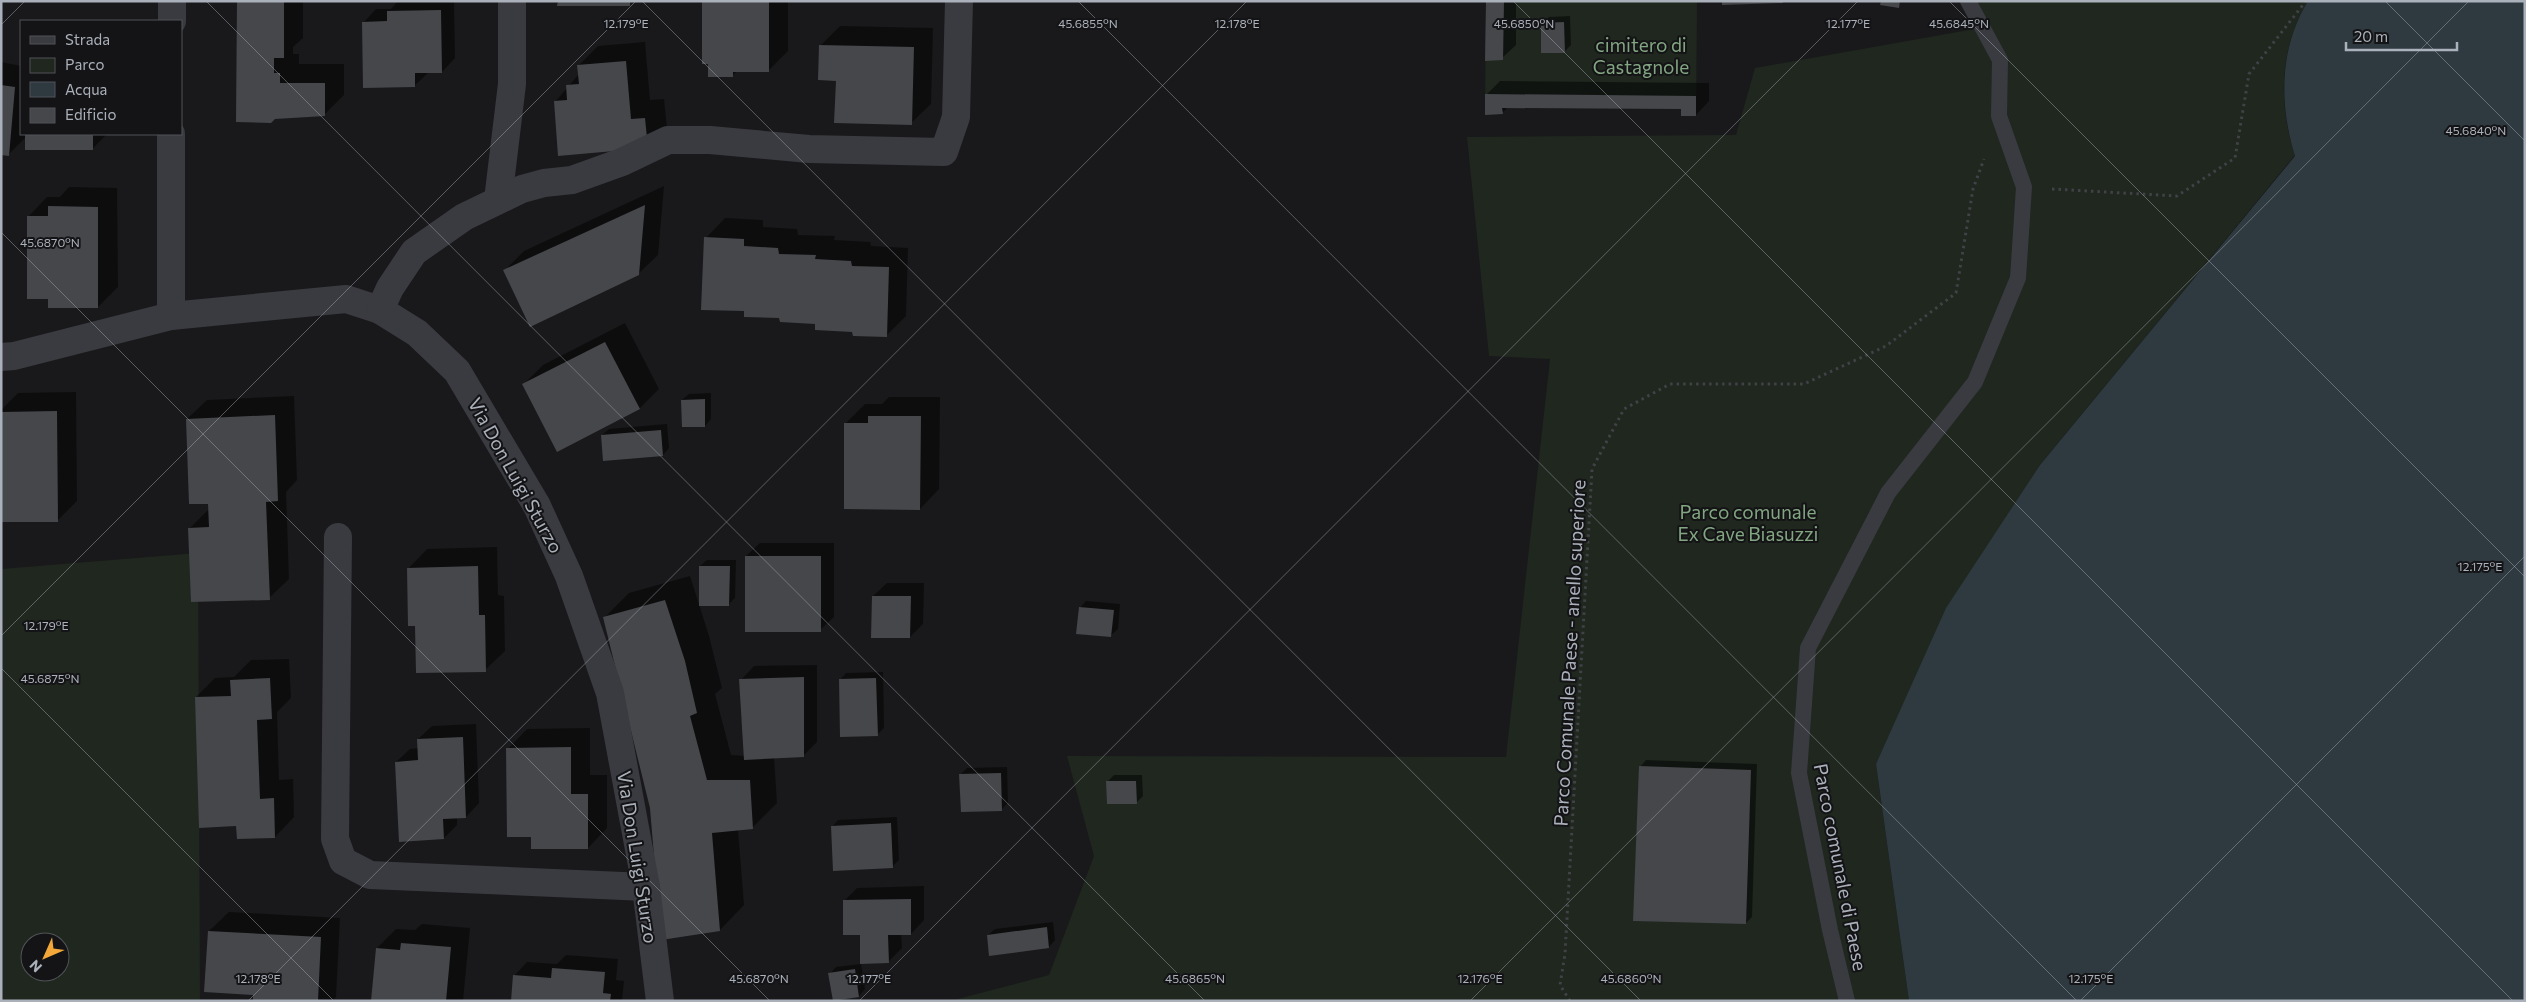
<svg xmlns="http://www.w3.org/2000/svg" width="2526" height="1002" viewBox="0 0 2526 1002" font-family="Commissioner,sans-serif">
  <rect width="100%" height="100%" fill="#19191b"/>
  <g fill="#1f271f" fill-rule="evenodd">
    <path d="M1486,1H1697L1696,116H1681V109L1503,108V114L1485,115Z"/>
    <path d="M1973,1H2308C2279,47 2278,106 2295,155L2040,465L1876,764L1909,1001H950L1049,975L1094,856L1067,756L1506,757L1550,359L1489,356L1467,137L1736,135L1755,68L1969,30L1971,29Z"/>
    <path d="M198,553L200,1001H1V569ZM30,942H60V972H30Z"/>
  </g>
  <path fill="#2f3940" d="M2308,1H2525V1001H1909L1876,764L1946,608L2040,465L2295,156C2279,105 2279,48 2308,1Z"/>
  <g fill="#0007">
    <path d="M239,1H303V38L293,47V54H299V64H344V95L324,115L274,118Z"/>
    <path d="M398,1H454L455,58L442,72L428,73L414,86L363,23L376,9H391Z"/>
    <path d="M704,1H788V51L768,71H737L732,76Z"/>
    <path d="M1487,1H1516V45L1502,58Z"/>
    <path d="M1570,16L1571,45L1564,52L1542,23L1549,17Z"/>
    <path d="M840,26L933,28L931,104L911,123L837,80L820,46Z"/>
    <path d="M645,42L650,100L664,99L667,128L647,147L555,102L579,74V65L598,46Z"/>
    <path d="M1,62L21,66V134L106,135L92,149L26,137L8,155L1,154Z"/>
    <path d="M1500,81L1709,83V101L1696,115L1682,108L1508,107L1502,113L1486,95Z"/>
    <path d="M664,186L658,255L638,274L505,270L524,251Z"/>
    <path d="M69,187L117,188L118,287L98,307L50,298L28,217L47,197H60Z"/>
    <path d="M725,218L763,220V227L797,229L798,235L835,236L834,240L870,242L871,246L908,248L906,316L886,336L746,310L706,238Z"/>
    <path d="M625,323L659,389L640,408L524,384L543,365Z"/>
    <path d="M76,392L77,501L57,521H1V410L18,393Z"/>
    <path d="M711,393V419L705,426L682,400L689,394Z"/>
    <path d="M294,396L297,480L286,492L289,579L269,598L189,529L209,509L187,419L207,400Z"/>
    <path d="M889,397H940L939,489L920,509L846,423L865,404H882Z"/>
    <path d="M667,424L669,448L663,455L602,435L609,429Z"/>
    <path d="M760,543H834V617L820,630L746,556Z"/>
    <path d="M497,547L498,595L504,596L505,651L485,670L416,625L408,569L427,549Z"/>
    <path d="M707,560H736L735,598L728,605L700,566Z"/>
    <path d="M690,576L709,636L722,688L715,694L731,755L745,756L741,680L754,666L817,665V742L804,755L774,757L777,803L752,828L738,829L744,905L720,930L651,807L604,618L629,593Z"/>
    <path d="M887,583H924L923,624L910,637L873,596Z"/>
    <path d="M1086,601L1120,604L1118,629L1111,635L1080,608Z"/>
    <path d="M289,659L291,698L277,712L279,780L293,779L294,817L275,837L237,825L196,697L215,678L234,677L251,660Z"/>
    <path d="M883,672L884,728L877,735L840,680L846,673Z"/>
    <path d="M476,724L479,803L466,817H457V825L444,838L396,762L410,749L419,748L418,739L432,726Z"/>
    <path d="M590,728V775H607V828L588,848L532,836L508,749L527,729Z"/>
    <path d="M1646,760L1757,764L1752,917L1746,923L1640,767Z"/>
    <path d="M1007,767L1008,803L1001,810L961,774L967,768Z"/>
    <path d="M1114,775H1142L1143,796L1136,803L1107,782Z"/>
    <path d="M897,817L899,860L893,866L832,827L838,820Z"/>
    <path d="M924,886V920L911,934H901L902,948L888,962L861,934L844,901L857,888Z"/>
    <path d="M229,912L340,918L336,997L332,1001H254V994L209,931Z"/>
    <path d="M1053,922L1055,940L1049,947L988,935L995,929Z"/>
    <path d="M422,924L470,928L463,1001H372L377,948L396,929L415,930Z"/>
    <path d="M566,955L618,959L616,980L624,981L622,1001H512L514,976L527,962L557,964Z"/>
    <path d="M861,964L865,989L859,996L830,974L836,967Z"/>
  </g>
  <g fill="#45474b">
    <path d="M237,1H284V58H274V73H280V83H325V116L275,119L271,123L236,122Z"/>
    <path d="M558,1H630V6H557Z"/>
    <path d="M702,1H769V72H733V77H708V64H702Z"/>
    <path d="M1486,1H1504L1503,60L1485,61Z"/>
    <path d="M1722,1H1783V3L1722,5Z"/>
    <path d="M1881,1H1900L1899,8L1880,5Z"/>
    <path d="M441,10L442,73H415V87L363,88L362,22L387,21V11Z"/>
    <path d="M1564,22L1565,53H1541V23Z"/>
    <path d="M819,45L914,47L912,125L834,123L836,81L818,80Z"/>
    <path d="M626,61L631,119L645,118L648,148L558,156L554,101L567,100L566,85L579,84L577,65Z"/>
    <path d="M1,85L15,87L9,156L1,155Z"/>
    <path d="M1485,94L1696,96V116H1681V109L1502,108L1503,114L1485,115Z"/>
    <rect x="25" y="134" width="68" height="16"/>
    <path d="M645,205L639,275L530,327L503,270Z"/>
    <path d="M48,206L98,207V308H48V299H27V216H48Z"/>
    <path d="M704,237L744,239V246L778,248L779,254L816,255L815,259L851,261L852,266L889,267L887,337L853,336L852,332L815,330V324L780,322L779,318L744,317V311L701,310Z"/>
    <path d="M605,342L640,409L557,452L522,384Z"/>
    <path d="M705,399V427H682L681,400Z"/>
    <path d="M57,411L58,522H1V412Z"/>
    <path d="M275,415L278,501L266,502L270,600L191,602L188,528L209,527L208,504H189L186,419Z"/>
    <path d="M868,416H921L920,510L844,509V423H868Z"/>
    <path d="M661,430L663,456L603,461L601,435Z"/>
    <rect x="745" y="556" width="76" height="76"/>
    <path d="M478,566L479,615H485L486,672L416,673L415,626H408L407,568Z"/>
    <path d="M699,566H730L729,606H699Z"/>
    <path d="M872,596H911L910,638H871Z"/>
    <path d="M665,600L685,661L697,713L690,716L707,780H750L753,829L712,833L720,931L661,940L650,808L603,617Z"/>
    <path d="M1079,607L1114,610L1111,637L1076,634Z"/>
    <path d="M804,677V757L744,760L739,679Z"/>
    <path d="M270,678L272,719L257,720L260,799L274,798L275,838L237,839L236,826L199,828L195,697L231,696L230,680Z"/>
    <path d="M876,678L878,736L840,737L839,679Z"/>
    <path d="M463,737L466,818L443,819L444,839L399,842L395,762L418,760L417,739Z"/>
    <path d="M571,747V794H588V849H531V837H507L506,748Z"/>
    <path d="M1639,766L1751,770L1746,924L1633,921Z"/>
    <path d="M1001,773L1002,811L961,812L959,774Z"/>
    <path d="M1106,781H1136L1137,804H1107Z"/>
    <path d="M891,823L893,868L833,871L831,826Z"/>
    <path d="M911,899V935H888L889,963L860,964V935H843V900Z"/>
    <path d="M1047,927L1049,948L989,956L987,935Z"/>
    <path d="M208,931L321,937L318,1001H253V995L204,992Z"/>
    <path d="M401,943L451,947L446,1001H371L376,948L400,950Z"/>
    <path d="M552,968L605,972L603,993L611,994L610,1001H511L513,975L551,978Z"/>
    <path d="M855,969L859,997L833,1001L828,973Z"/>
  </g>
  <g fill="none" stroke-linecap="round" stroke-linejoin="round">
    <g stroke="#404247" stroke-width="3" stroke-dasharray="2.5 4" stroke-linecap="butt">
      <path d="M2052,189L2177,196L2235,158L2249,74L2306,1"/>
      <path d="M1570,1001L1560,985L1565,954L1592,469L1624,409L1670,384H1804L1886,346L1956,293L1973,189L1984,159"/>
    </g>
    <path stroke="#3a3b40" stroke-width="16" d="M1847,1001L1830,930L1799,773L1808,648L1888,493L1975,382L2018,278L2024,187L1999,116L2000,60L1968,1"/>
    <g stroke="#3a3b40" stroke-width="28">
      <path d="M172,21V1"/>
      <path d="M171,134V316L346,299L380,310L417,333L457,371L537,506L569,576L610,693L646,887L660,1001"/>
      <path d="M498,200L512,84V1"/>
      <path d="M380,310L390,288L414,252L464,217L522,189L544,183L572,180L622,162L668,140H710L809,149L944,152L956,117L959,1"/>
      <path d="M1,357L14,356L171,316"/>
      <path d="M338,537L335,839L343,861L370,875L646,887"/>
    </g>
  </g>
  <path fill="none" stroke="#abb1bb" stroke-width="1" stroke-opacity="0.45" d="M206,1L1205,1001M642,1L1641,1001M1078,1L2077,1001M1513,1L2513,1001M1949,1L2525,577M2385,1L2525,141M1,25L25,1M1,232L770,1001M1,636L636,1M1,668L334,1001M248,1001L1247,1M859,1001L1858,1M1470,1001L2469,1M2080,1001L2525,556"/>
  <g text-anchor="middle" dominant-baseline="central" stroke-width="4" stroke-linejoin="round" paint-order="stroke">
    <g font-size="19" fill="#83a682" stroke="#141416">
      <text x="1641" y="44">cimitero di<tspan x="1641" dy="22">Castagnole</tspan></text>
      <text x="1748" y="511">Parco comunale<tspan x="1748" dy="22">Ex Cave Biasuzzi</tspan></text>
    </g>
    <g font-size="19" fill="#abb1bb" stroke="#141416">
      <text transform="translate(516 475) rotate(61)">Via Don Luigi Sturzo</text>
      <text transform="translate(1569 653) rotate(-87)">Parco Comunale Paese - anello superiore</text>
      <text transform="translate(638 857) rotate(81)">Via Don Luigi Sturzo</text>
      <text transform="translate(1841 867) rotate(79)">Parco comunale di Paese</text>
    </g>
  </g>
  <g font-size="12" text-anchor="middle" fill="#abb1bb" stroke="#141416" stroke-width="4" stroke-linejoin="round" paint-order="stroke">
    <text x="626" y="28">12.179°E</text>
    <text x="1088" y="28">45.6855°N</text>
    <text x="1237" y="28">12.178°E</text>
    <text x="1524" y="28">45.6850°N</text>
    <text x="1848" y="28">12.177°E</text>
    <text x="1959" y="28">45.6845°N</text>
    <text x="2476" y="135">45.6840°N</text>
    <text x="50" y="247">45.6870°N</text>
    <text x="2480" y="571">12.175°E</text>
    <text x="46" y="630">12.179°E</text>
    <text x="50" y="683">45.6875°N</text>
    <text x="2091" y="983">12.175°E</text>
    <text x="258" y="983">12.178°E</text>
    <text x="759" y="983">45.6870°N</text>
    <text x="869" y="983">12.177°E</text>
    <text x="1195" y="983">45.6865°N</text>
    <text x="1480" y="983">12.176°E</text>
    <text x="1631" y="983">45.6860°N</text>
  </g>
  <rect width="2526" height="1002" fill="none" stroke="#abb1bb" stroke-width="5"/>
  <rect x="20" y="20" width="162" height="115" fill="#141416" stroke="#505358"/>
  <rect x="30" y="36" width="25" height="8" fill="#3a3b40" stroke="#505358"/>
  <text x="65" y="45" font-size="15" fill="#abb1bb">Strada</text>
  <rect x="30" y="58" width="25" height="15" fill="#1f271f" stroke="#505358"/>
  <text x="65" y="70" font-size="15" fill="#abb1bb">Parco</text>
  <rect x="30" y="82" width="25" height="15" fill="#2f3940" stroke="#505358"/>
  <text x="65" y="95" font-size="15" fill="#abb1bb">Acqua</text>
  <rect x="30" y="108" width="25" height="15" fill="#45474b" stroke="#505358"/>
  <text x="65" y="120" font-size="15" fill="#abb1bb">Edificio</text>
  <g transform="translate(45 957) rotate(225)"><circle r="24" fill="#141416" stroke="#505358"/>
  <path d="M0-4L9 19L0 12L-9 19Z" fill="#f3a839"/>
  <text y="-8" font-size="14" font-weight="bold" text-anchor="middle" fill="#abb1bb">N</text>
  </g>
  <path d="M2346 42v8h111v-8" fill="none" stroke="#abb1bb" stroke-width="2.5"/>
  <text x="2354" y="42" font-size="15" fill="#abb1bb" stroke="#141416" stroke-width="4" paint-order="stroke">20 m</text>
</svg>
